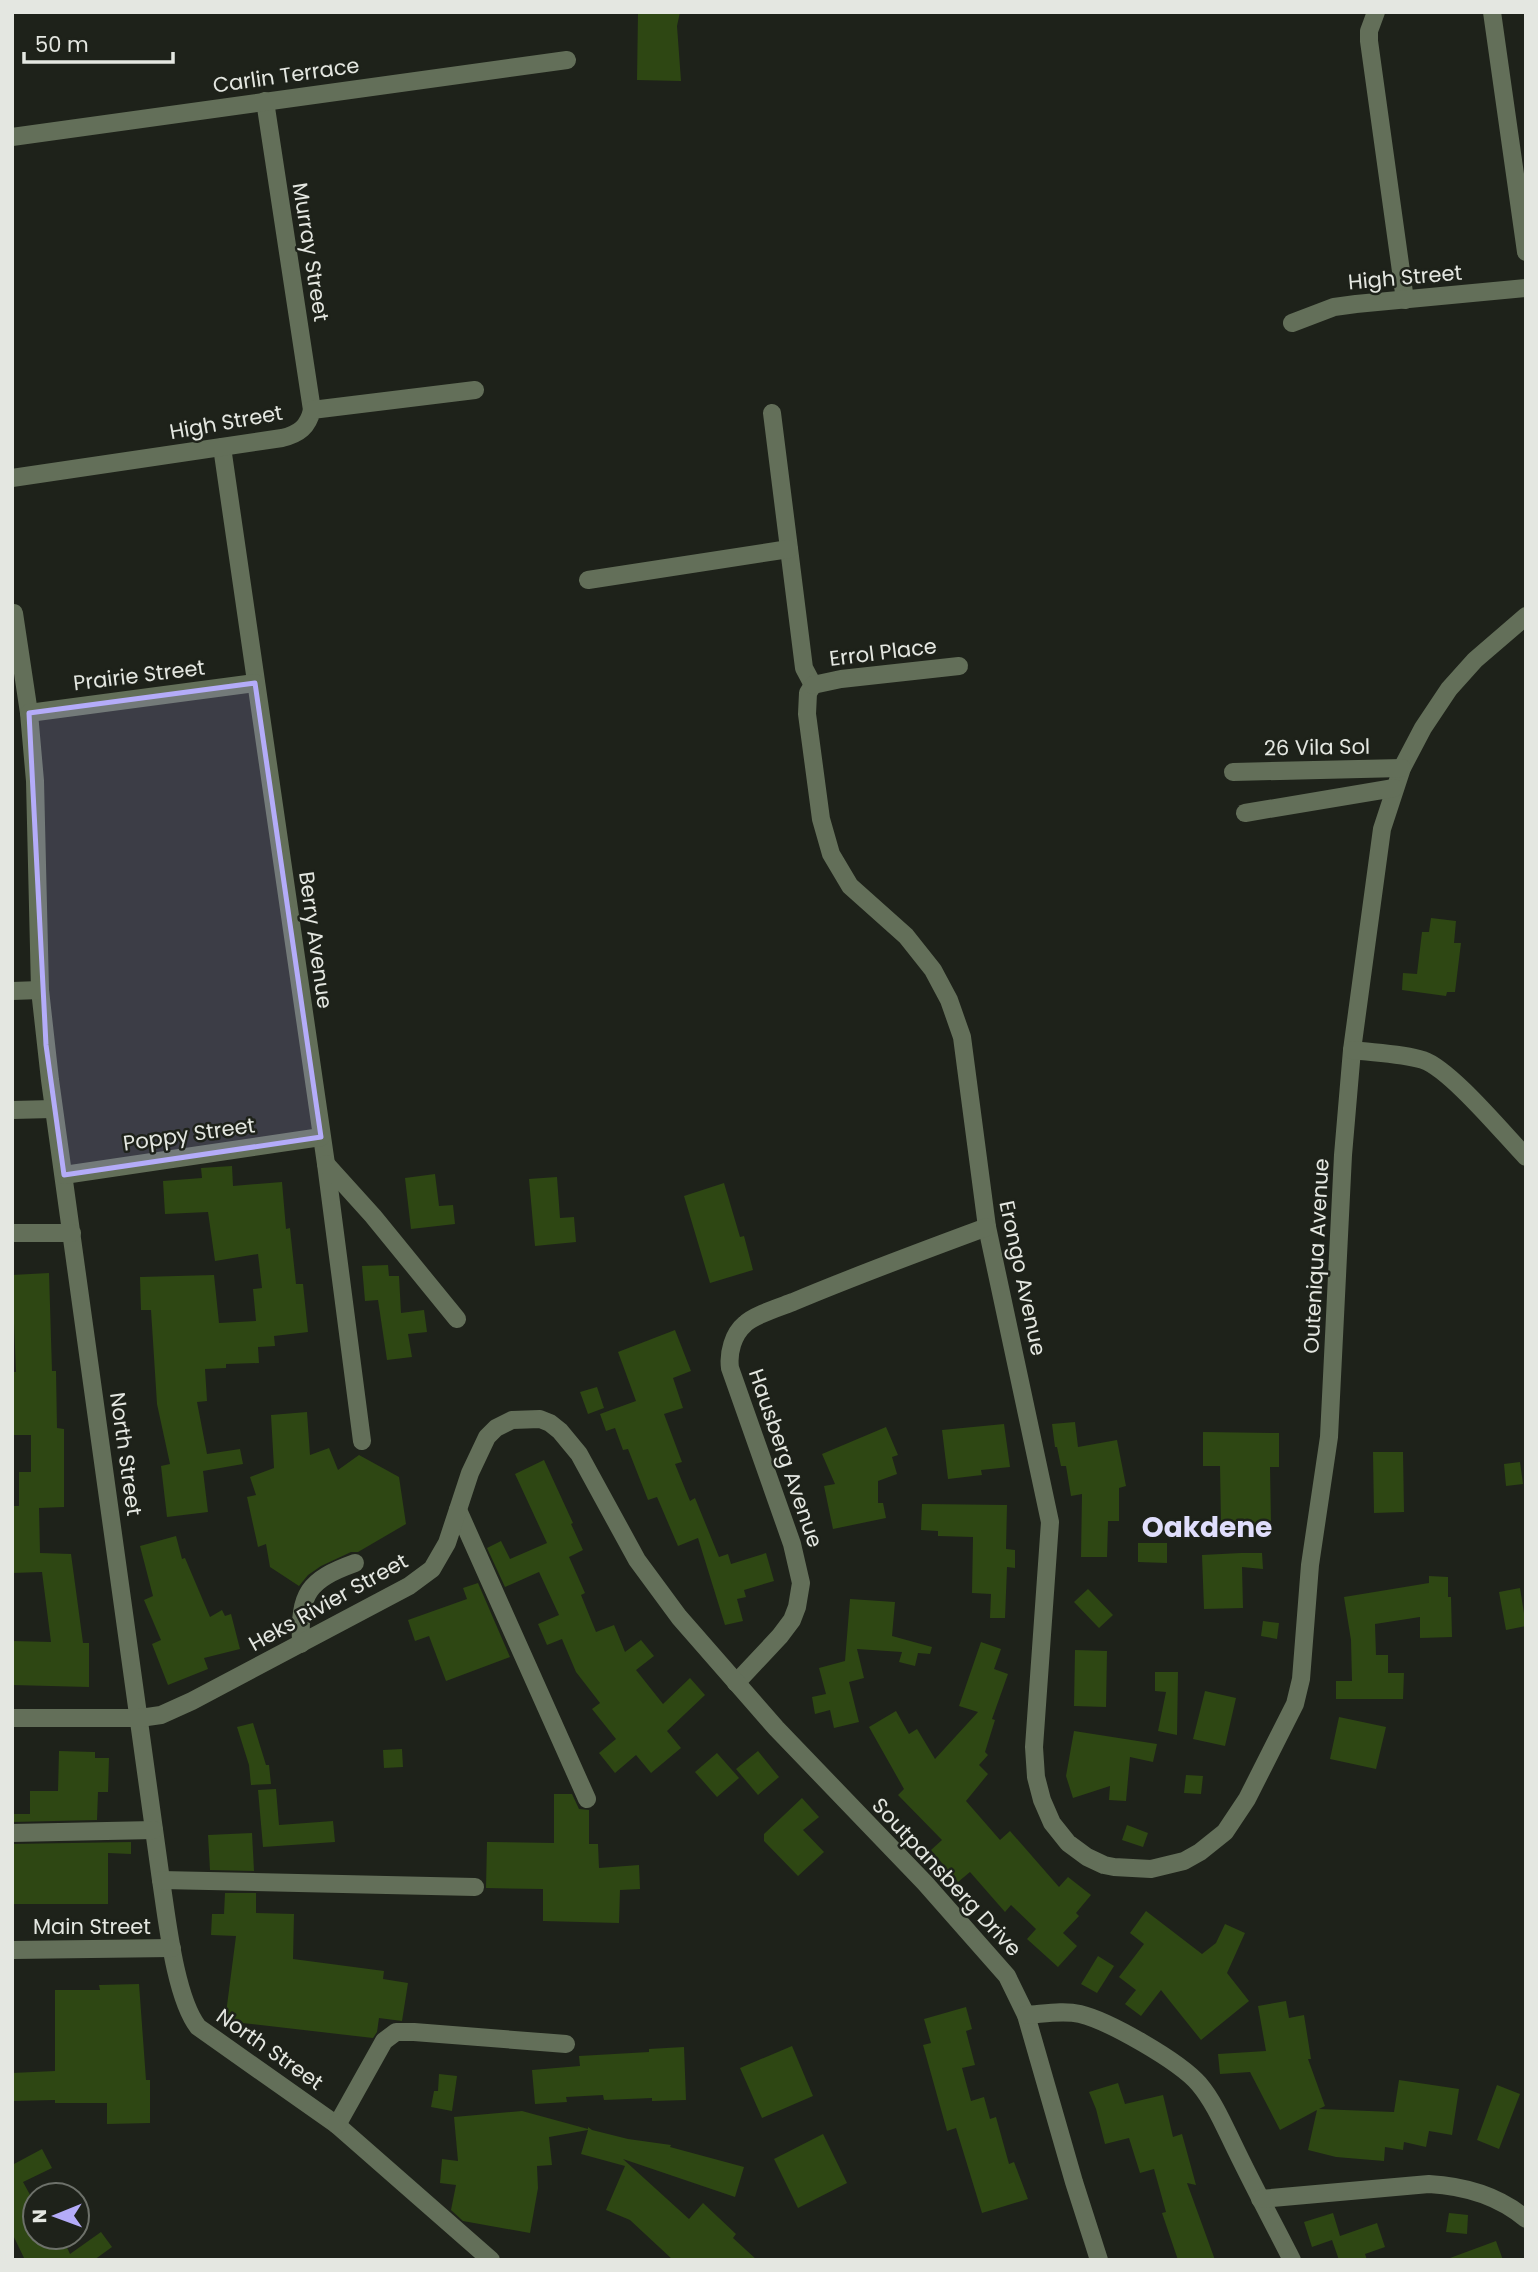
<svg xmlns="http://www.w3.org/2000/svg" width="1538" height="2272" viewBox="0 0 1538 2272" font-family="Poppins,sans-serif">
  <rect width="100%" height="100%" fill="#1e221a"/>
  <g fill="#2e4713">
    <path d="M638,12H680L677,26L681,81L637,80Z"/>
    <path d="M1431,918L1456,921L1454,943H1461L1455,992H1447L1446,996L1402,990L1403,973L1417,974L1422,932H1429Z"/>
    <path d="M232,1166L233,1186L282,1182L286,1229L290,1228L296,1284H303L308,1332L274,1336L275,1346L258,1347L259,1363L226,1364V1368L205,1369L207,1401L197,1402L207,1454L240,1449L243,1464L203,1471L208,1512L167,1517L161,1466L170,1464L157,1404L151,1310H141L140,1277L214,1275L219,1323L256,1321L253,1289L262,1288L258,1254L215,1261L208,1212L165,1214L163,1181L202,1178L201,1168Z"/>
    <path d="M435,1174L439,1206L453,1205L455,1224L411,1229L405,1178Z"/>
    <path d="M557,1177L560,1218L574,1217L576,1242L535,1246L529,1179Z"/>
    <path d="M724,1183L740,1237L744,1236L753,1270L710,1283L684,1196Z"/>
    <path d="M388,1265L389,1276H399L401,1313L424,1310L427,1332L408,1334L412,1357L387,1360L378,1300L365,1301L362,1266Z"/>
    <path d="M49,1273L52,1371H56L57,1428L64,1429V1507L39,1508L40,1553L71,1554L83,1643H89V1687L12,1685V1641L51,1642L42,1572L12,1573V1506H19V1472H31V1435H12V1372H16L12,1275Z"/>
    <path d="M675,1330L691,1371L673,1378L683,1408L664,1414L682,1462L675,1464L690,1501L695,1498L719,1557L728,1554L731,1564L766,1553L774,1581L744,1590L746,1597L737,1599L743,1621L725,1625L698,1538L678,1546L657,1497L648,1500L628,1449L623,1450L615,1428L606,1431L600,1414L636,1401L618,1352Z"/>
    <path d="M597,1387L604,1408L588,1414L580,1392Z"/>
    <path d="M307,1412L310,1455L329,1448L338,1470L359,1455L399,1477L406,1524L358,1552H351L321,1566L308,1575L299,1586L270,1567L266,1544L258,1547L247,1497L256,1495L250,1477L274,1468L271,1415Z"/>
    <path d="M1075,1422L1078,1447L1117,1440L1126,1486L1119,1488V1521H1108L1107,1557H1081L1082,1494L1071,1496L1066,1466H1061L1057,1447H1055L1052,1424Z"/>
    <path d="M1004,1424L1010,1467L981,1470L982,1475L948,1479L942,1430Z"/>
    <path d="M886,1427L898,1455L892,1457L897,1474L878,1481V1503H883L886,1518L833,1529L824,1486L835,1484L822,1454Z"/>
    <path d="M1203,1432L1279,1433V1467H1270L1271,1524H1221L1220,1466H1203Z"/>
    <path d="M1373,1452H1403L1404,1512L1374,1513Z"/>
    <path d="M544,1460L573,1523L571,1524L583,1550L569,1557L585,1593L581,1595L596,1632L614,1625L625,1652L641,1640L654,1656L636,1670L663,1704L690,1678L705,1695L667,1731L681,1748L651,1773L636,1755L615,1773L599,1753L616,1739L592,1709L600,1703L576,1672L562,1639L547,1645L538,1624L559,1615L539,1572L505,1587L487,1548L501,1541L510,1559L547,1543L515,1474Z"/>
    <path d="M1520,1462L1523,1484L1506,1486L1504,1464Z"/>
    <path d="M922,1504L1007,1505L1006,1549L1015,1550V1568L1007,1567L1005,1618H990L991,1594L972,1593L973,1537L938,1536V1531L921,1530Z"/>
    <path d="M176,1536L182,1559L185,1558L210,1617L222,1610L225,1616L231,1614L240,1649L204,1658L208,1669L168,1685L152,1644L161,1640L144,1600L153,1596L140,1546Z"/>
    <path d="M1138,1543H1167V1563L1138,1562Z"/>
    <path d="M1241,1553H1262L1263,1569L1242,1567L1243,1608L1204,1609L1202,1555Z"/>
    <path d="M1429,1576L1448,1577V1597H1451L1452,1637L1420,1638V1617L1375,1624L1376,1655H1388V1673H1404L1403,1699H1336V1681H1352L1351,1640L1344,1597L1429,1583Z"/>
    <path d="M478,1583L510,1657L446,1681L429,1636L415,1641L408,1620L467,1599L463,1588Z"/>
    <path d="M1520,1588L1526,1626L1506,1630L1499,1592Z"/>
    <path d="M1088,1589L1113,1615L1099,1628L1074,1602Z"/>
    <path d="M850,1599L895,1602L892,1636L932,1647L930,1654L918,1653L915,1666L899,1662L902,1652L857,1649L864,1678L849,1682L859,1722L834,1728L830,1710L815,1714L812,1697L826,1694L819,1668L845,1661Z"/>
    <path d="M1263,1621L1279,1623L1277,1639L1261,1636Z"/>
    <path d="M981,1642L1001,1649L994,1669L1008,1674L992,1719L995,1720L985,1752L988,1755L979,1765L988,1774L966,1801L1000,1840L1010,1831L1059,1887L1068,1877L1091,1895L1076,1913L1079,1916L1063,1933L1077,1946L1058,1967L1027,1939L1036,1929L1011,1905L1005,1912L970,1872L958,1882L931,1850L942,1840L898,1795L904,1789L869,1727L896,1711L909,1734L917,1729L935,1759L978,1712L959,1706Z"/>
    <path d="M1075,1650L1107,1651L1106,1707L1074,1706Z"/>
    <path d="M1155,1672H1178L1177,1735L1158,1731L1166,1692L1155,1691Z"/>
    <path d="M1205,1691L1236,1698L1225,1746L1193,1739Z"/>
    <path d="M1339,1717L1386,1727L1376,1769L1330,1759Z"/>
    <path d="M253,1723L266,1765H269L271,1784L251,1785L249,1765L237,1727Z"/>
    <path d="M1074,1731L1157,1744L1153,1762L1130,1757L1126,1801L1109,1800L1110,1786L1073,1798L1066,1776Z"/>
    <path d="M402,1749L403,1767L384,1768L383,1750Z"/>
    <path d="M59,1751L95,1752V1758H109L108,1792H98L97,1820L12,1822V1814H30V1791H58Z"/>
    <path d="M758,1751L779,1777L758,1795L736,1769Z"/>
    <path d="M717,1753L739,1778L717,1797L695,1772Z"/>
    <path d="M1186,1775L1203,1776L1201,1794L1184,1793Z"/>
    <path d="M276,1789L279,1825L333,1821L335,1842L263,1847L258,1790Z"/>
    <path d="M554,1794H572L579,1809L589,1810V1844H598L599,1868L639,1865L640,1889L620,1890L619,1923L543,1921V1889L486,1888L487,1842L554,1843Z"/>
    <path d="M802,1798L819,1817L803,1830L824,1852L798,1876L764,1841V1834Z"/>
    <path d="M1127,1825L1148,1833L1143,1847L1122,1840Z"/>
    <path d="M252,1833L254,1871L210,1870L208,1835Z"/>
    <path d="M131,1842V1854L108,1853V1904H12V1844Z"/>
    <path d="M225,1893H256V1913L294,1914L293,1959L384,1971L383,1979L408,1983L402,2021L379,2018L377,2032L373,2038L225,2021L236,1936L211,1935L212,1914H224Z"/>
    <path d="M1146,1911L1202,1954L1216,1943L1225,1924L1245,1933L1227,1973L1249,2001L1201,2040L1161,1990L1141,2016L1125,2004L1136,1990L1119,1977L1144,1944L1130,1933Z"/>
    <path d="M1098,1956L1114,1966L1097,1993L1081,1984Z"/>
    <path d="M139,1984L146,2080H150V2123L107,2124V2103H55V2100L12,2101V2073L55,2071V1990H100L99,1985Z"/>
    <path d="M1286,2001L1289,2018L1304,2015L1311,2059H1308L1325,2106L1319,2109L1394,2112L1399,2080L1459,2089L1452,2135L1429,2131L1426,2147L1404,2142L1403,2150L1385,2147L1384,2161L1336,2157L1308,2150L1317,2110L1280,2130L1250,2072L1220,2074L1218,2054L1266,2051L1258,2006Z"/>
    <path d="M966,2007L972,2029L966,2031L975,2065L962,2068L971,2101L984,2097L990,2119L996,2117L1009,2164L1014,2162L1028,2199L982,2213L956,2128L947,2131L923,2045L931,2043L924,2019Z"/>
    <path d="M792,2046L813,2096L762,2118L740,2068Z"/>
    <path d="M684,2047L686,2100L652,2101V2098L604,2100L603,2095L566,2097L567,2102L535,2104L532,2070L580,2066L579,2056L649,2052V2049Z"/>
    <path d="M439,2074L457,2076L452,2111L431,2107L434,2091H438Z"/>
    <path d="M1118,2083L1125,2104L1163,2095L1173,2137L1182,2134L1196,2185L1187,2183L1215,2260H1178L1162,2213L1166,2212L1154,2169L1140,2173L1129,2138L1105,2144L1096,2109L1089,2092Z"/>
    <path d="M1497,2085L1520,2094L1499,2149L1477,2140Z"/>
    <path d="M522,2111L588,2129V2127L592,2130L628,2139L671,2145L670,2147L744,2167L735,2197L623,2159L689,2219L703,2203L736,2234L733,2238L757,2260H673L630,2220L606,2210L625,2166L581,2154L588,2130L549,2137L552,2165L537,2166L538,2188L530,2233L463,2221L451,2210L456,2185L440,2183L442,2159L458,2161L454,2117Z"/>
    <path d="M823,2134L847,2183L798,2208L774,2159Z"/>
    <path d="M42,2149L52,2168L23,2182L35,2204V2237H62L70,2254L101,2232L112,2247L94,2260H25L12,2233V2161L14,2164Z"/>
    <path d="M1333,2213L1340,2236L1377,2223L1385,2247L1365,2254L1367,2260H1339L1332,2240L1312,2247L1304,2222Z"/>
    <path d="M1449,2213L1468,2215L1467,2234L1446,2232Z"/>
    <path d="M1496,2241L1503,2260H1450V2258Z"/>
  </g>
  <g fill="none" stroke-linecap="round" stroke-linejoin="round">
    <g stroke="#636f59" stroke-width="18">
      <path d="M1376,12L1369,31V41L1405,300"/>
      <path d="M1492,12L1526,252"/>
      <path d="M265,101L312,410"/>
      <path d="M12,137L567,60"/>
      <path d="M1292,323L1334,307L1356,304L1526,288"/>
      <path d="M772,413L804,668L813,685"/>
      <path d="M222,447L326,1164L362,1441"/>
      <path d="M12,478L282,438C299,434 308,427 312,410L475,390"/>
      <path d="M588,580L789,549"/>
      <path d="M14,613L29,713L35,781L40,990L50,1080L161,1880C167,1919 175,1997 198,2027L337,2125L491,2260"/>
      <path d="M813,685L808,693L807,714L821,819L831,854L850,886L906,936L933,970L949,1000L962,1037L987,1227L1050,1522L1034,1747L1036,1777L1042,1800L1052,1823L1068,1843L1087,1857L1104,1865L1114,1867L1151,1869L1184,1861L1200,1852L1225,1832L1247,1799L1295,1704L1301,1679L1310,1565L1329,1437L1343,1155L1352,1050L1382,829L1402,768L1423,728L1449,689L1475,660L1526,616"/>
      <path d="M813,685L841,679L959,666"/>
      <path d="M29,713L255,683"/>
      <path d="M1233,772L1402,768"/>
      <path d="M1245,813L1394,788"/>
      <path d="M12,991L40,990"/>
      <path d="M1352,1050C1375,1053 1400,1053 1423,1060C1450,1069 1503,1133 1526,1157"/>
      <path d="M12,1110L53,1109"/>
      <path d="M326,1164L373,1216L457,1319"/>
      <path d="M64,1175L321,1137"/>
      <path d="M12,1233H72"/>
      <path d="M458,1510L587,1799"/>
      <path d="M301,1644C299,1593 308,1580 355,1563"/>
      <path d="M736,1683L780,1636L792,1620L797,1607L801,1583L792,1544L730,1368C728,1353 733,1334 745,1324C754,1315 780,1307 793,1302C857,1275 922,1251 987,1227"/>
      <path d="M12,1718H140L161,1715L192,1701L409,1586L432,1569L447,1543L470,1473L487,1437L496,1428L512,1420L540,1419L550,1423L560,1431L579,1454L637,1560L679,1617L776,1728L925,1883L1007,1976L1026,2015L1074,2182L1099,2260"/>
      <path d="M12,1833L154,1830"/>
      <path d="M161,1880L475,1887"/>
      <path d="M12,1950L172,1948"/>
      <path d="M1026,2015C1043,2014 1063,2010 1080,2014C1109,2021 1179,2061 1199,2084C1215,2103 1225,2128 1236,2150C1254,2187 1273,2223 1292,2260"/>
      <path d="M337,2125L384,2041L396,2032H414L566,2044"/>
      <path d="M1260,2199L1429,2184C1464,2186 1499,2196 1526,2219"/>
    </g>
  </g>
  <path fill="#b4acf9" fill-opacity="0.2" stroke="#b4acf9" stroke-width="5" stroke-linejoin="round" d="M255,683L321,1137L64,1175L46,1045L29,713Z"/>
  <g text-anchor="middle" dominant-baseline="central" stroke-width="5" stroke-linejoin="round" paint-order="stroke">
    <g font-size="21" fill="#e4e7e1" stroke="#1e221a">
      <text transform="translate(286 75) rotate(-8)">Carlin Terrace</text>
      <text transform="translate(311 252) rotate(81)">Murray Street</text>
      <text transform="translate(1405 277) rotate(-5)">High Street</text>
      <text transform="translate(226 422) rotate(-10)">High Street</text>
      <text transform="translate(883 652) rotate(-7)">Errol Place</text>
      <text transform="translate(139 675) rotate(-7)">Prairie Street</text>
      <text transform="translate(1317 747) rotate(-1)">26 Vila Sol</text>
      <text transform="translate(316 940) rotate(82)">Berry Avenue</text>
      <text transform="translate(189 1134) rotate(-8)">Poppy Street</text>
      <text transform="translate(1316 1256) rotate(-87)">Outeniqua Avenue</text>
      <text transform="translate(1023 1278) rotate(78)">Erongo Avenue</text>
      <text transform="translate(126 1454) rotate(82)">North Street</text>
      <text transform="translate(786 1458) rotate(71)">Hausberg Avenue</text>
      <text transform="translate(328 1602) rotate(-29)">Heks Rivier Street</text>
      <text transform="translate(947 1877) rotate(47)">Soutpansberg Drive</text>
      <text x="92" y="1926">Main Street</text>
      <text transform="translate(270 2049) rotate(35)">North Street</text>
    </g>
    <g font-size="28" font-weight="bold" fill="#e0defc" stroke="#1e221a">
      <text x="1207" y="1527">Oakdene</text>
    </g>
  </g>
  <rect width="1538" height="2272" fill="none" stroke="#e4e7e1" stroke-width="28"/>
  <g transform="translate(56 2216) rotate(269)"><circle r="33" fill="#1e221a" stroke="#6d716a" stroke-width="2"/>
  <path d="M0-5L12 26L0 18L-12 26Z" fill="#b4acf9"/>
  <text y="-10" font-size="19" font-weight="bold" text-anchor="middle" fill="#e4e7e1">N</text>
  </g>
  <path d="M24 52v10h149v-10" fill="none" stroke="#e4e7e1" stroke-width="3.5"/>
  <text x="35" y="52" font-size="21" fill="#e4e7e1" stroke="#1e221a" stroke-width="5" paint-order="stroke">50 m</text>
</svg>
